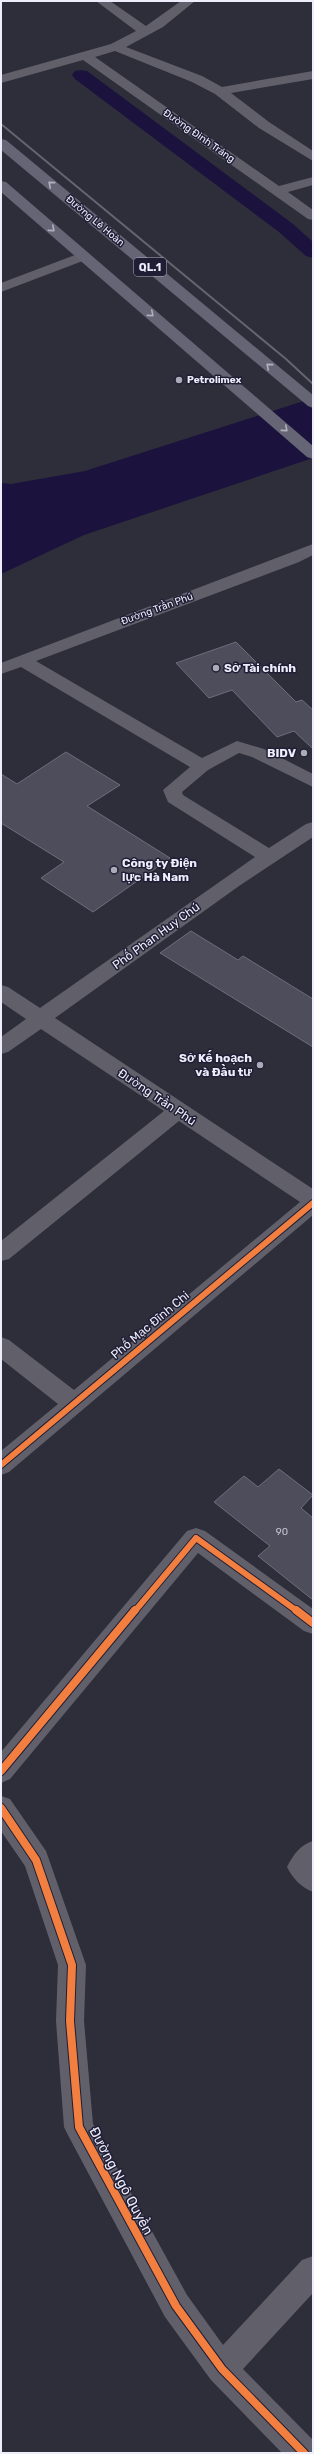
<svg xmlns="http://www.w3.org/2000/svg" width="314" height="2454" viewBox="0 0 314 2454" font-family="Rubik,sans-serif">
  <rect width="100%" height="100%" fill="#2e2d3a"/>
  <path fill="#1b133d" d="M313,398V458L84,535L1,574V483L11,484L85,471Z"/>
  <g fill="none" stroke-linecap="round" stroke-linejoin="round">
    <path fill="#1b133d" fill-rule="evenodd" d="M81,70L87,71L293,224L313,242V258L306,256L279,232L75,79L72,75L75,71Z"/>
  </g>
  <g fill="#4e4d5c" stroke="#6e6d79">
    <path d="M236,642L296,702L302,700L313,710V749L294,731L277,737L232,690L209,698L176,663Z"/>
    <path d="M66,752L120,785L87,806L170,858L93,912L41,878L64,862L1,823V774L17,784Z"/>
    <path d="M191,931L238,960L243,956L313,999V1047L160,953Z"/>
    <path d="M279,1469L313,1495L301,1508L313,1518V1600L258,1556L270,1546L214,1502L244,1476L258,1487Z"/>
  </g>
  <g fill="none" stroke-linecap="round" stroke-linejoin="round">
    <g fill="#61606a" fill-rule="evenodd">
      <path d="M96,1H110L146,26L181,1H195L163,27L126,47L202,76L222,87L313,71V79L231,93L269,122L313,151V161L259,128L215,94L192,82L115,51L95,57L279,186L313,177V185L288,192L313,210V220L308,219L83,60L1,83V75L111,44L136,31Z"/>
      <path d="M83,252L90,256L88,259L1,292V283Z"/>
      <path d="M313,544V555L299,562L36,661L202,758L237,741L264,749L313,774V787L252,757L239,753L208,770L182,792L183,795L269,848L306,824L313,822V837L239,886L55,1018L313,1189V1215L9,1472L1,1475V1451L58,1404L1,1359V1337L9,1340L74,1390L300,1202L179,1121L9,1259L1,1261V1241L164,1111L41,1029L8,1052L1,1054V1037L26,1019L1,1002V985L8,987L40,1008L255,857L168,802L163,790L190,767L21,667L1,674V663Z"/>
      <path d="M196,1528L205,1531L313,1609V1634L304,1631L198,1553L10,1779L1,1783V1752L187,1531Z"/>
      <path d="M1,1796L10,1799L46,1851L86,1965L84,2021L93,2124L187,2295L223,2345L302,2260L313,2256V2293L243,2369L313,2440V2453H282L211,2380L165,2317L69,2137L64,2127L56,2021L58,1965L25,1866L1,1831Z"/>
      <path d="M313,1841V1892C301,1887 293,1879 287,1867C293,1855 300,1845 313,1841Z"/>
    </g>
    <g fill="#666575" fill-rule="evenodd">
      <path d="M1,139L6,140L313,395V408L308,406L1,150Z"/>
      <path d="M1,181L6,182L313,446V459L307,457L1,192Z"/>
    </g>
    <path stroke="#65646f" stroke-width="2" d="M1,124L286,359L313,384"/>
    <defs>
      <g id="cycleway-far1">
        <path d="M1,1465L313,1203"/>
        <path d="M135,1611L196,1538L297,1611"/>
      </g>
      <g id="cycleway">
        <path d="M296,1610L313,1623"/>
        <path d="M1,1771L135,1610"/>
        <path d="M1,1808L36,1860L72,1965L70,2021L79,2127L176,2306L222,2369L304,2453"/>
      </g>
    </defs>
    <use href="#cycleway-far1" stroke="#201e35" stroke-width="8"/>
    <use href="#cycleway" stroke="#201e35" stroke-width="10"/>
    <use href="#cycleway-far1" stroke="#f27e40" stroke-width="6"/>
    <use href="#cycleway" stroke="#f27e40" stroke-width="8"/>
  </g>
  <defs><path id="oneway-chevron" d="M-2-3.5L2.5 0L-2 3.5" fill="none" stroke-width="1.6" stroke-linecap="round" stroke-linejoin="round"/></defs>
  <g stroke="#b0b0bf">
    <use href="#oneway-chevron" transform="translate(51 184) rotate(-140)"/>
    <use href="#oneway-chevron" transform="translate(52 229) rotate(41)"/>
    <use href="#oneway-chevron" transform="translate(151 314) rotate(41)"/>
    <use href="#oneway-chevron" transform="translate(269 366) rotate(-140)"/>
    <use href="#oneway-chevron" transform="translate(285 429) rotate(41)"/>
  </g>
  <g fill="#aaaab8" stroke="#201e35" stroke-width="1.5">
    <circle cx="179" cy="380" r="4"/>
    <circle cx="216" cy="668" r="4"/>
    <circle cx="304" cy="753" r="4"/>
    <circle cx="114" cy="870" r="4"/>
    <circle cx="260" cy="1065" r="4"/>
  </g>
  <g text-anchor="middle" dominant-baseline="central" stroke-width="3" stroke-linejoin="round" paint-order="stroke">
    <g font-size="10" fill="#ededfc" stroke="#201e35">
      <text transform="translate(199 136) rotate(35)">Đường Đinh Tráng</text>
      <text transform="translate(95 221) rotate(40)">Đường Lê Hoàn</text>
      <text transform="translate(157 609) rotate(-20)">Đường Trần Phú</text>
    </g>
    <g font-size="10" font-weight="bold" fill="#ededfc" stroke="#201e35" text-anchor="start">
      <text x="187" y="380">Petrolimex</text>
    </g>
    <g font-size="10" fill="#c5c5d4">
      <text x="282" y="1532">90</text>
    </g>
    <rect fill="#201e35" stroke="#b0afc0" stroke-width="1" x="134" y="258" width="32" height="18" rx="3"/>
    <g font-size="11" font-weight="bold" fill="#ededfc">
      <text x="150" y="267">QL.1</text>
    </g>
    <g font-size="12" font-weight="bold" fill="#ededfc" stroke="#201e35" text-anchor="start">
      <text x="224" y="668">Sở Tài chính</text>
      <text x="296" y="753" text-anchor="end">BIDV</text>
      <text x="122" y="863">Công ty Điện<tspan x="122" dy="14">lực Hà Nam</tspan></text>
      <text x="252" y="1058" text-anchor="end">Sở Kế hoạch<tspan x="252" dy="14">và Đầu tư</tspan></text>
    </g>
    <g font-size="12" fill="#ededfc" stroke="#201e35">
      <text transform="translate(156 936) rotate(-36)">Phố Phan Huy Chú</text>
      <text transform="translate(157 1097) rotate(34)">Đường Trần Phú</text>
      <text transform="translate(150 1325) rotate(-40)">Phố Mạc Đĩnh Chi</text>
    </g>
    <g font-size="14" fill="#ededfc" stroke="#201e35">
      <text transform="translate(121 2181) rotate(62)">Đường Ngô Quyền</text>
    </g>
  </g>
  <rect width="314" height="2454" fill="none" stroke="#ededfc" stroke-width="4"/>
</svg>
